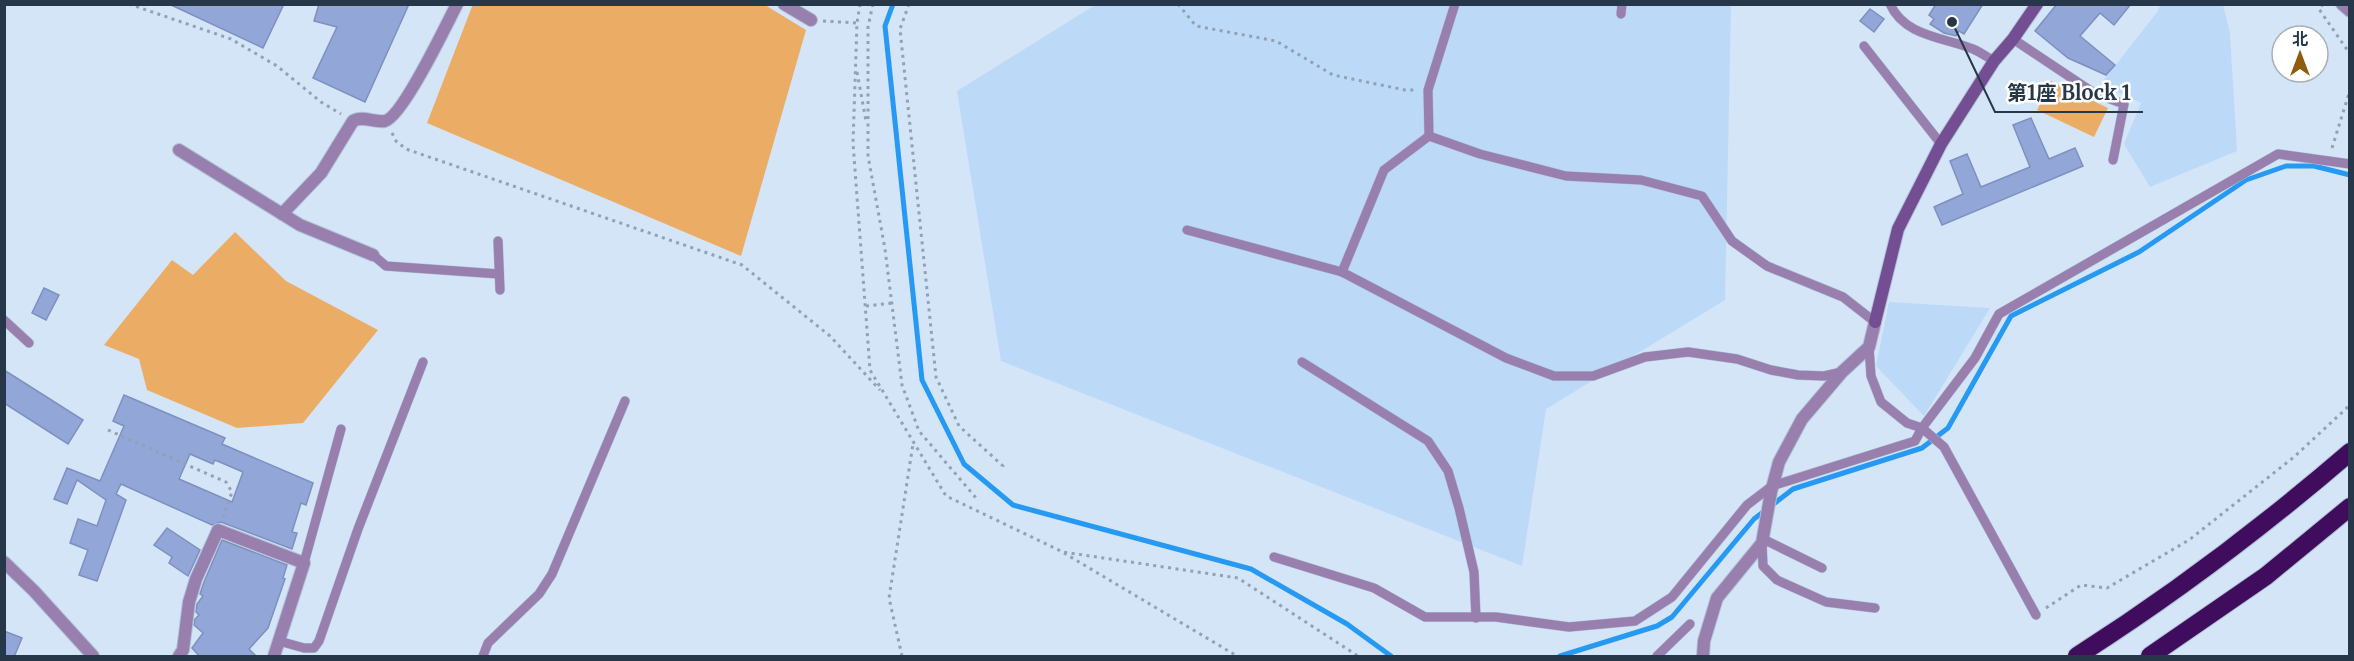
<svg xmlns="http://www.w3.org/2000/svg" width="2354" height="661" viewBox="0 0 2354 661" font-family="Merriweather,'Noto Sans SC',serif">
  <rect width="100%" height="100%" fill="#d3e5f7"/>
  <g fill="#bcdaf8">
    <path d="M1095,5H1731L1725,300L1546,409L1522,566L1001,361L957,91Z"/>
    <path d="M2160,5H2223L2230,33L2237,151L2150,187L2124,144L2141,103L2101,84L2158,11Z"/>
    <path d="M1889,302L1990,308L1924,416L1876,366Z"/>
  </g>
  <g fill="#ebad66">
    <path d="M473,4L765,5L806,30L741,256L427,123Z"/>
    <path d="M2051,81L2108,108L2094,137L2037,110Z"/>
    <path d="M235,232L286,281L378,330L303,423L237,428L147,390L139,359L104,345L172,260L193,275Z"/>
  </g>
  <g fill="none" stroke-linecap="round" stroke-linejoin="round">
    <g stroke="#2699f4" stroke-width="5">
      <path d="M893,4L885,26L922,380L964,464L1013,505L1251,569L1347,624L1391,656"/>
      <path d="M1560,656L1657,626L1672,617L1754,519L1793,489L1922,448L1948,428L2011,316L2139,252L2246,180L2286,166H2314L2350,175"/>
    </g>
  </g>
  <g fill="#92a6d8" stroke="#7d90c1" stroke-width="1.5" fill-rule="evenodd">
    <path d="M169,4H284L263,48Z"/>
    <path d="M319,4H409L365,102L313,78L337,27L314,21Z"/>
    <path d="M1936,4H1983L1964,34L1959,31L1956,36L1944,33L1930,24L1934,19L1929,15Z"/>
    <path d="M2057,4H2131L2114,25L2100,13L2080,36L2115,65L2106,75L2068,58L2035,31Z"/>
    <path d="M1870,9L1884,19L1874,32L1860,21Z"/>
    <path d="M2031,118L2049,159L2075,148L2083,166L1942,225L1934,207L1963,194L1950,161L1967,154L1981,187L2030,167L2013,125Z"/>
    <path d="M44,288L59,295L46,320L32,313Z"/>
    <path d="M4,370L83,420L68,444L4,403Z"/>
    <path d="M124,395L225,438L222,444L313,483L306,505L301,503L292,532L297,533L292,549L221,522L212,525L121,484L116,494L126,500L97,581L79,575L88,550L70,543L78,519L97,526L106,500L77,480L67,504L54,499L67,468L100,481L124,426L113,421ZM190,454L213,464L215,460L243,472L232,502L179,479Z"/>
    <path d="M167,528L200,550L188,576L169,563L172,557L154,545Z"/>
    <path d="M222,540L287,565L283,578L285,579L268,628L249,649L257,657H200L192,648L203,633L194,625L195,619L199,615L196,612L197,604L203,596L200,594L204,582Z"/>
    <path d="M4,631L22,638L14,657H4Z"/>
  </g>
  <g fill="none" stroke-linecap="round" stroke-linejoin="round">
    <defs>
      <g id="lane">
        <path d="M1455,4L1428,90L1429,136L1480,154L1566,176L1641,180L1702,196L1732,241L1767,266L1843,297L1875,322"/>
        <path d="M1890,4C1905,37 1944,37 1973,49C1980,52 1987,57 1994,61"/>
        <path d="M1621,14L1622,4"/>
        <path d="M2013,39L2094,93L2124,104L2113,160"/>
        <path d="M1864,46L1941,144"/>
        <path d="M1187,230L1342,272L1506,358L1554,376H1593L1645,357L1688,352L1737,359L1771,370L1798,375L1824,376L1842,372"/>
        <path d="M498,241L500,290"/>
        <path d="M373,255L386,266L499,274"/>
        <path d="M1342,272L1384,170L1429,136"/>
        <path d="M4,320L29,343"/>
        <path d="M1869,347L1871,376L1881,402L1907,423L1922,428L1944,447L2036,615"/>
        <path d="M1302,362L1428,441L1448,471L1459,508L1474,572L1476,618"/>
        <path d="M1763,539L1822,568"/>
        <path d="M1762,543L1763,566L1777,580L1826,602L1875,608"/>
        <path d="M1274,557L1374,588L1425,617H1496L1569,627L1635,621L1672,597L1747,505L1772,486L1915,441L1922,428L1975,358L1999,314L2278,154L2350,164"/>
        <path d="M304,563L341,429"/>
        <path d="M279,641L304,648H314L319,641L358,529L423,362"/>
        <path d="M483,656L488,643L539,594L552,574L625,401"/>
        <path d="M1657,656L1690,624"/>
      </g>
      <g id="street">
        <path d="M784,4L811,20"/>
        <path d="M2342,4L2350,11"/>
        <path d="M179,150L300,225L373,255"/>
        <path d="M282,214L321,173L353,121C363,115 374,123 385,121C402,117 447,24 457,4"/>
        <path d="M4,562L34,591L93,656"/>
        <path d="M179,656L183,650L189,602L196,579L218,530L304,563L274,656"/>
        <path d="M1703,656L1704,641L1717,598L1762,543L1771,492L1779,462L1802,419L1842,372L1869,347L1875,322"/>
      </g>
      <path id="secondary" d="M1875,322L1898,229L1941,144L1994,61L2013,39L2037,4"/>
      <g id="highway">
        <path d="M2077,656C2173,595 2263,527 2350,452"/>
        <path d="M2150,656L2266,576L2350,507"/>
      </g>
    </defs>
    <use href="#lane" stroke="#b0c2d4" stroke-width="10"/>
    <use href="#street" stroke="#b0c2d4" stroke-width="14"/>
    <use href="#secondary" stroke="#b0c2d4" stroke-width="14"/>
    <use href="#highway" stroke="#b0c2d4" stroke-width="20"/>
    <g stroke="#90a2b3" stroke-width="3" stroke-dasharray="3 4.5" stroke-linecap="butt">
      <path d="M129,4L231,39L277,66L321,102L341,114"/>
      <path d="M860,4L857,23L853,143L870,370L946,496L1063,552L1238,578L1358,656"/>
      <path d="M873,4L868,27V156L885,249L902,385L919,431L977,499"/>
      <path d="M909,4L900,29L936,377L959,426L1003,466L1000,470"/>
      <path d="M1178,4L1196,26L1276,41L1333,75L1405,90H1415"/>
      <path d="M2323,4L2319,9L2350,54"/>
      <path d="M823,21L857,23"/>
      <path d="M857,72L866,121"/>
      <path d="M392,133L396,141L406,149L742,265L830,336L880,390"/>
      <path d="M2332,148L2350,90"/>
      <path d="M866,306L892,303"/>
      <path d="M108,430L226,482L232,492L223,517"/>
      <path d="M1064,553L1237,656"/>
      <path d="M2046,608L2081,585L2107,588L2189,540L2294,457L2350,405"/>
      <path d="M902,656L889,598L913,444"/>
    </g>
    <use href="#lane" stroke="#987fae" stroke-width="9"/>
    <use href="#street" stroke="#987fae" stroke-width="12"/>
    <use href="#secondary" stroke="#744e93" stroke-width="12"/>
    <use href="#highway" stroke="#400d5e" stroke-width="18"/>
  </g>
  <path fill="none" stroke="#253748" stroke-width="2" d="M1952 22L1995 112H2143"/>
  <circle fill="#253748" stroke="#fff" stroke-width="2" cx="1952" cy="22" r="6"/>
  <g font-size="20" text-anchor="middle" font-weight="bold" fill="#253748" stroke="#fff" stroke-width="5" stroke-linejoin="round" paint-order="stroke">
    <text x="2069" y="100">第1座 Block 1</text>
  </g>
  <rect width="2354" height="661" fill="none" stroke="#253748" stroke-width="12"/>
  <g transform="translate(2300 54)"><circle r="28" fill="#ffffff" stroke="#a8afb6" stroke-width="1.5"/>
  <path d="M0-4.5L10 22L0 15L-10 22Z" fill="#905b0f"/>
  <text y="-9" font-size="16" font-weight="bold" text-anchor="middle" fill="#253748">北</text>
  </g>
</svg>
